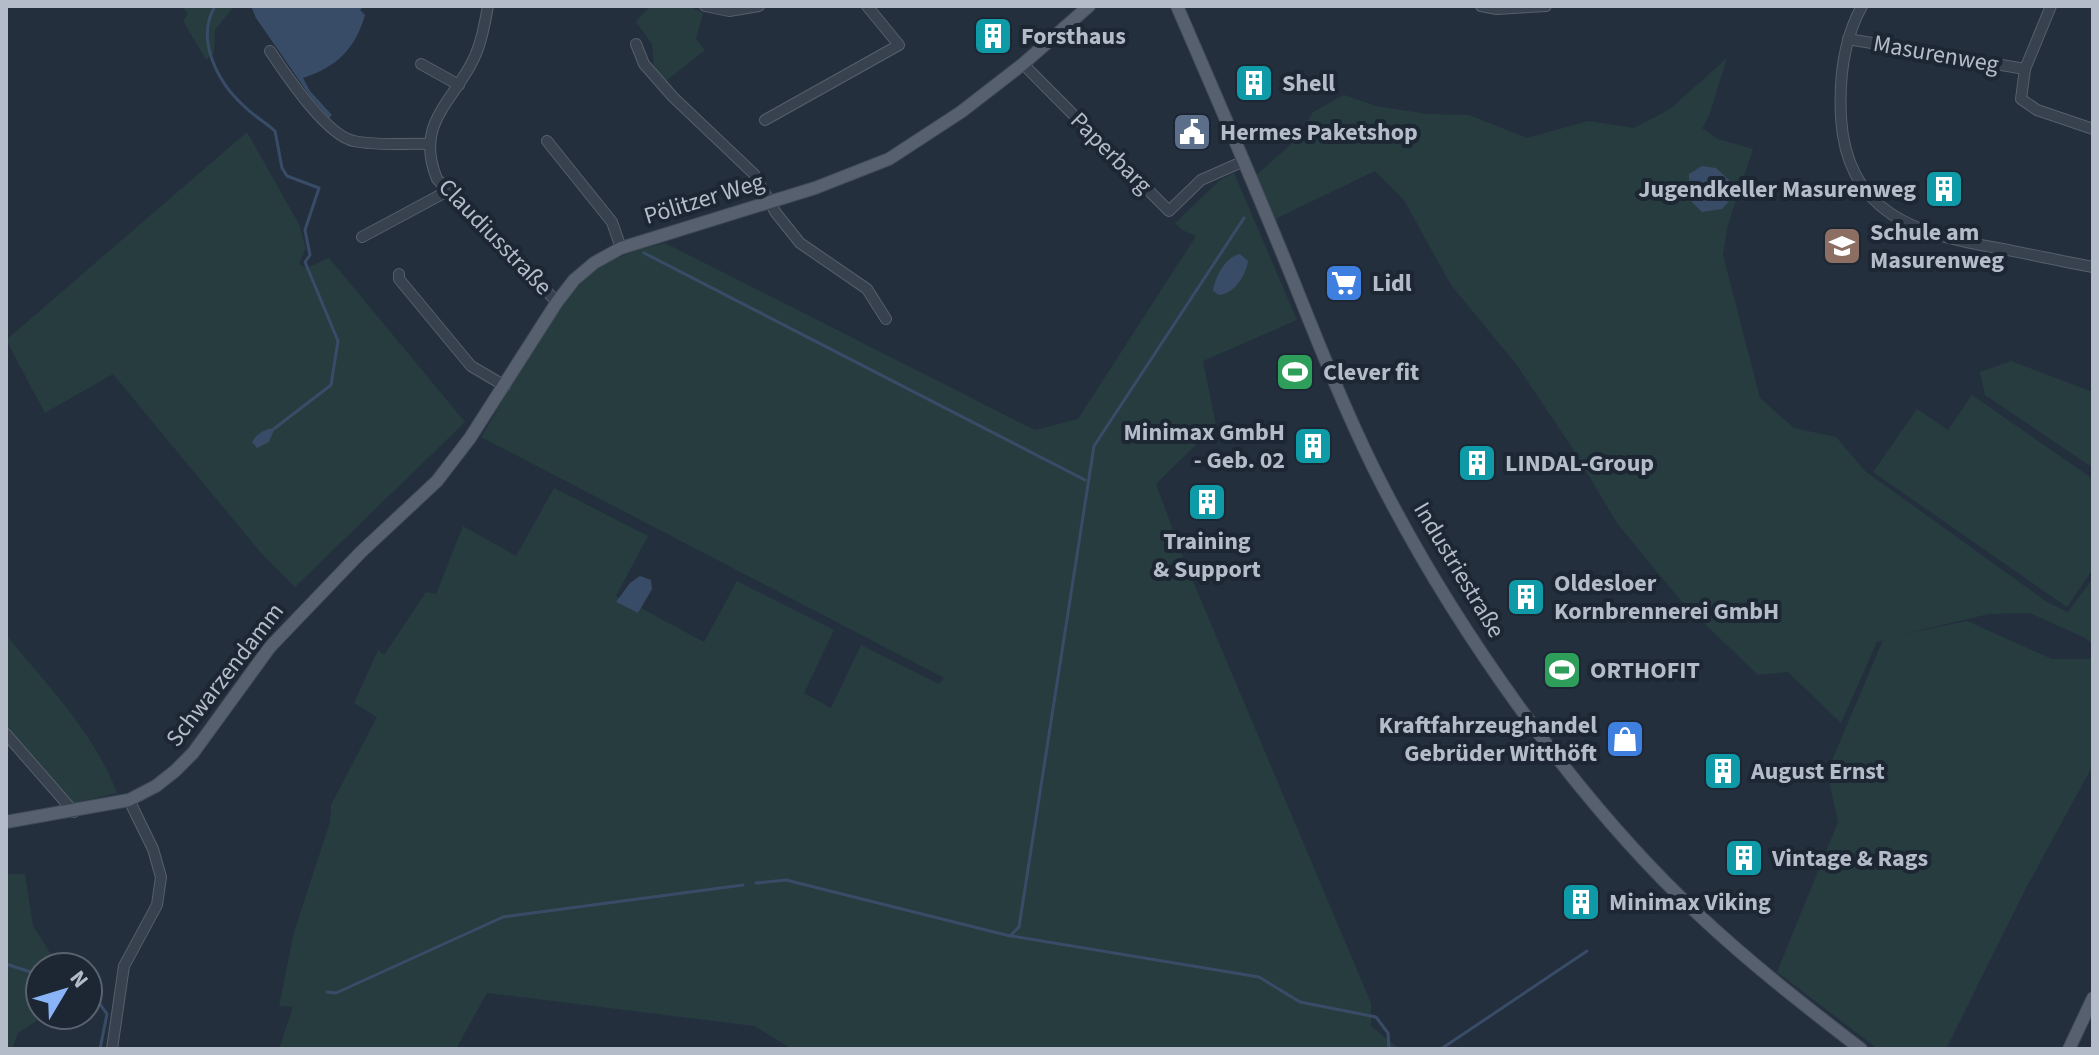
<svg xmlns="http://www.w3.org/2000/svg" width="2099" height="1055" viewBox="0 0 2099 1055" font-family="'Source Sans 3',sans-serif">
  <rect width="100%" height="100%" fill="#242f3e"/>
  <g fill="#263c3f">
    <path d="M181,6H234L215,30L214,53L206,60L183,21L188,14Z"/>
    <path d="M650,6H689L703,13L696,39L705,50L666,81L654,68L652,44L636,22Z"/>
    <path d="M1727,58L1709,116L1702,128L1718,139L1753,149L1727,228L1723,255L1760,398L1794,428L1836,437L1865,471L2047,602L2068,612L2093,578V645L2085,638L2030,613L1989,614L1904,634L1967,621L2052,659H2093V765L2025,890L1946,1049H1878L1777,972L1838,822L1827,772L1883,640L1877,642L1841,723L1788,672L1758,675L1681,601L1617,523L1569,443L1516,364L1451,285L1404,200L1375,171L1275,219L1256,175L1297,139L1313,112L1344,95L1376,106L1427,114L1469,115L1527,138L1588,121L1634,128L1670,109Z"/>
    <path d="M247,132L299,224L306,248L299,264L306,268L329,258L465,422L295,587L261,553L113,374L45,413L6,340Z"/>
    <path d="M1234,173L1297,320L1203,361L1216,425L1156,484L1184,560L1371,1003V1026L1399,1049H792L754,1026L487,993L456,1049H279L293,1007L279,1006L294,932L330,822L331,805L377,717L354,703L378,650L384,655L426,592L436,594L463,526L516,556L554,488L648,536L616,596L619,598L617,603L638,613L641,608L704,642L737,581L834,630L804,693L831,708L861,645L939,684L944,678L481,437C511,389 552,302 596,270C616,255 642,249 665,243L1035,430L1078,419L1196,236L1182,230L1175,223L1220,180Z"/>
    <path d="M2011,361L2093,392V468L1985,395L1980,372Z"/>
    <path d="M1972,395L2093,479V569L2067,607L1873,472L1917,409L1948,430Z"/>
    <path d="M6,635C47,685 94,732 117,793L70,804L6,728Z"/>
    <path d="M6,874H25L33,926L59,967H40L39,1019L18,1033L12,1049H6Z"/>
  </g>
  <g fill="#394c67">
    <path d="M251,6H364L360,10L365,15C355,49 337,67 303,78L310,91L332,115L329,118L310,96L256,18Z"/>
    <path d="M1702,166L1716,168L1731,182V199L1722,209L1702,212L1689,199V174Z"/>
    <path d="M1240,254L1248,261C1246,275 1234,294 1219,295L1213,291C1215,277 1225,257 1240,254Z"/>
    <path d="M275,428L269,442L257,448L252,442C257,433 265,429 275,428Z"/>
    <path d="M640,576L651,580L652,589L638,613L616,602L630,583Z"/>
  </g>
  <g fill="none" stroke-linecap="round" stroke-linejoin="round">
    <g stroke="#394c67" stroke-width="3">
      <path d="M215,6C195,40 218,83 245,107C254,116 265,122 275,131L282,168L287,176L319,188L305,230L310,255L305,262L338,341L331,385L275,428"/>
      <path d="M644,253L1085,480"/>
      <path d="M756,883L786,880L1010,936L1019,927L1094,446L1244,218"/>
      <path d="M1012,936L1259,977L1300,1002L1376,1017L1388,1033L1389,1049"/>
      <path d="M6,964L40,975"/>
      <path d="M88,992L95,997L107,1014L100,1049"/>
      <path d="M327,992L336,993L503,917L743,885"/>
      <path d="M1441,1049L1587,951"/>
    </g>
    <defs>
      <g id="minor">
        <path d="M488,6C484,27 481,47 470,66C447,107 416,127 437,179L557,302"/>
        <path d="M705,6L729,11L759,6"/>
        <path d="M1481,6L1497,9L1546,6"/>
        <path d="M1862,6C1843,40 1839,80 1841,118C1847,214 1916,234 1997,248C2029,254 2061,261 2093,267"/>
        <path d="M2051,6L2025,69L2021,99L2037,110L2093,129"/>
        <path d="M1848,39L2025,69"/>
        <path d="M636,44L644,64L673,97L754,174L776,213L800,243L867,289L886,319"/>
        <path d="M270,51C286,75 327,136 354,141C377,146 405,143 429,144"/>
        <path d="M421,64L459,85"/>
        <path d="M1023,64L1169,211L1201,180L1244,161"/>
        <path d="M765,120L899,45L867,6"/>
        <path d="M547,141L612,222L621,248"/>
        <path d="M362,237L442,194H451"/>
        <path d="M399,274V279L471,366L505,386"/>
        <path d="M6,734L74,812"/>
        <path d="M112,1049L124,966L157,905L161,877L153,849L129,800"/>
      </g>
      <g id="major">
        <path d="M1177,6C1215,94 1253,181 1289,270C1316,337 1342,404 1374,469C1451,623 1573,797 1699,915C1750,963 1805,1006 1861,1049"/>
        <path d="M6,822L129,800L156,786L175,771L193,753L270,647L361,552L437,481L470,438L557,302L574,280L594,263L621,248L815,188L889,159L961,112L1023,64L1089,6"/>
        <path d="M2069,1049L2093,998"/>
      </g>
    </defs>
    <use href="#minor" stroke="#565f6c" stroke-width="12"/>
    <use href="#major" stroke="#414a57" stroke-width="14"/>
    <use href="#minor" stroke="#38414e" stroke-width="10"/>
    <use href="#major" stroke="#56606e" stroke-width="12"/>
  </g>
  <defs>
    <symbol id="building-square" viewBox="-11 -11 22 22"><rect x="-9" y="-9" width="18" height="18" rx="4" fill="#0f9aa8" stroke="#1d2633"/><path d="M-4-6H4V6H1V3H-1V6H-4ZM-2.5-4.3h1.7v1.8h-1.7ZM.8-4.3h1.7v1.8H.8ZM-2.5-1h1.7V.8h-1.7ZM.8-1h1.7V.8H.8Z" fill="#fff"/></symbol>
    <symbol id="civic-square" viewBox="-11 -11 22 22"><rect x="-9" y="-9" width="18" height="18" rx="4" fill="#5c6f8a" stroke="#1d2633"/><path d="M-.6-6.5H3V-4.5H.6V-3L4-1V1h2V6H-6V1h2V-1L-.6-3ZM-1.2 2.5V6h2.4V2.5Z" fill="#fff"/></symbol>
    <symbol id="school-square" viewBox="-11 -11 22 22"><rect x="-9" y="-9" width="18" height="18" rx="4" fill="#8d6e63" stroke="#1d2633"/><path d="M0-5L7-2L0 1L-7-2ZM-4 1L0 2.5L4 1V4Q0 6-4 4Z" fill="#fff"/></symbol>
    <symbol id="supermarket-square" viewBox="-11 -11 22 22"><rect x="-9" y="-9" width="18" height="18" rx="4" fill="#3f7fe0" stroke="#1d2633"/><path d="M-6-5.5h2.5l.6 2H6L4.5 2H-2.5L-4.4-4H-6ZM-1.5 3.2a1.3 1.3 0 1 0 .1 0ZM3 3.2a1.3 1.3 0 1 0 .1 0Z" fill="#fff"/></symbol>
    <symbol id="stadium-square" viewBox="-11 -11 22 22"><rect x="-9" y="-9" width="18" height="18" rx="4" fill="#2e9e5b" stroke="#1d2633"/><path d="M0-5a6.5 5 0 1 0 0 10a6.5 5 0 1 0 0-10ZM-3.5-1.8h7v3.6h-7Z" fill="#fff"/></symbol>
    <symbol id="shop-square" viewBox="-11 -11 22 22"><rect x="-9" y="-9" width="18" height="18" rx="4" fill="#3f7fe0" stroke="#1d2633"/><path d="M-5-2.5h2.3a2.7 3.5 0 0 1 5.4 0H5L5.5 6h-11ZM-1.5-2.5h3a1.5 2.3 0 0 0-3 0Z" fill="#fff"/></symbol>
  </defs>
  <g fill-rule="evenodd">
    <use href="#building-square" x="971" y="14" width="44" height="44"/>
    <use href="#building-square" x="1232" y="61" width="44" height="44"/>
    <use href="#civic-square" x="1170" y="110" width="44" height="44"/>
    <use href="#building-square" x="1922" y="167" width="44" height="44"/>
    <use href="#school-square" x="1820" y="224" width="44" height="44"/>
    <use href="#supermarket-square" x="1322" y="261" width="44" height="44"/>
    <use href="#stadium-square" x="1273" y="350" width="44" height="44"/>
    <use href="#building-square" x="1291" y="424" width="44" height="44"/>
    <use href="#building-square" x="1455" y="441" width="44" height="44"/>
    <use href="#building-square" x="1185" y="480" width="44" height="44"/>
    <use href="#building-square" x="1504" y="575" width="44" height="44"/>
    <use href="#stadium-square" x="1540" y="648" width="44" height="44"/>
    <use href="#shop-square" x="1603" y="717" width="44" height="44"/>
    <use href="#building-square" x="1701" y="749" width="44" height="44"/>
    <use href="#building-square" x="1722" y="836" width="44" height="44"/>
    <use href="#building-square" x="1559" y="880" width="44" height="44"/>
  </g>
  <g text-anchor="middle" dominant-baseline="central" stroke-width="8" stroke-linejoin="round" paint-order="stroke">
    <g font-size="24" font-weight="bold" fill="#b4bcc9" stroke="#1d2633" text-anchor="start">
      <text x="1021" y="36">Forsthaus</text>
      <text x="1282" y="83">Shell</text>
      <text x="1220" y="132">Hermes Paketshop</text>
      <text x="1916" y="189" text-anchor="end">Jugendkeller Masurenweg</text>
      <text x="1870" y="232">Schule am<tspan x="1870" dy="28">Masurenweg</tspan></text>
      <text x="1372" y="283">Lidl</text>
      <text x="1323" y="372">Clever fit</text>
      <text x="1285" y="432" text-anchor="end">Minimax GmbH<tspan x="1285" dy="28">- Geb. 02</tspan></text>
      <text x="1505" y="463">LINDAL-Group</text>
      <text x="1207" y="541" text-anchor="middle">Training<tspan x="1207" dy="28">&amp; Support</tspan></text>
      <text x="1554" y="583">Oldesloer<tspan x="1554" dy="28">Kornbrennerei GmbH</tspan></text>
      <text x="1590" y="670">ORTHOFIT</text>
      <text x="1597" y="725" text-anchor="end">Kraftfahrzeughandel<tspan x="1597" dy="28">Gebrüder Witthöft</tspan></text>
      <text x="1751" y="771">August Ernst</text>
      <text x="1772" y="858">Vintage &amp; Rags</text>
      <text x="1609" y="902">Minimax Viking</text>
    </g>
    <g font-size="24" fill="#b4bcc9" stroke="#1d2633">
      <text transform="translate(1936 54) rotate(10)">Masurenweg</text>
      <text transform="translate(1111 153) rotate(45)">Paperbarg</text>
      <text transform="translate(704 199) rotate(-17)">Pölitzer Weg</text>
      <text transform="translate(495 237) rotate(46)">Claudiusstraße</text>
      <text transform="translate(1459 570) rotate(59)">Industriestraße</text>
      <text transform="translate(225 675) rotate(-52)">Schwarzendamm</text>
    </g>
  </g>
  <rect width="2099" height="1055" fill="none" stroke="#b4bcc9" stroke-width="16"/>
  <g transform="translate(64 991) rotate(52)"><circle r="38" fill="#1d2633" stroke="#59626f" stroke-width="2"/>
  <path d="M0-6L14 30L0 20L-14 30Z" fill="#8ab4f8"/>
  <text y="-12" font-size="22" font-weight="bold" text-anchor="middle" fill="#b4bcc9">N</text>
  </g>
</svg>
